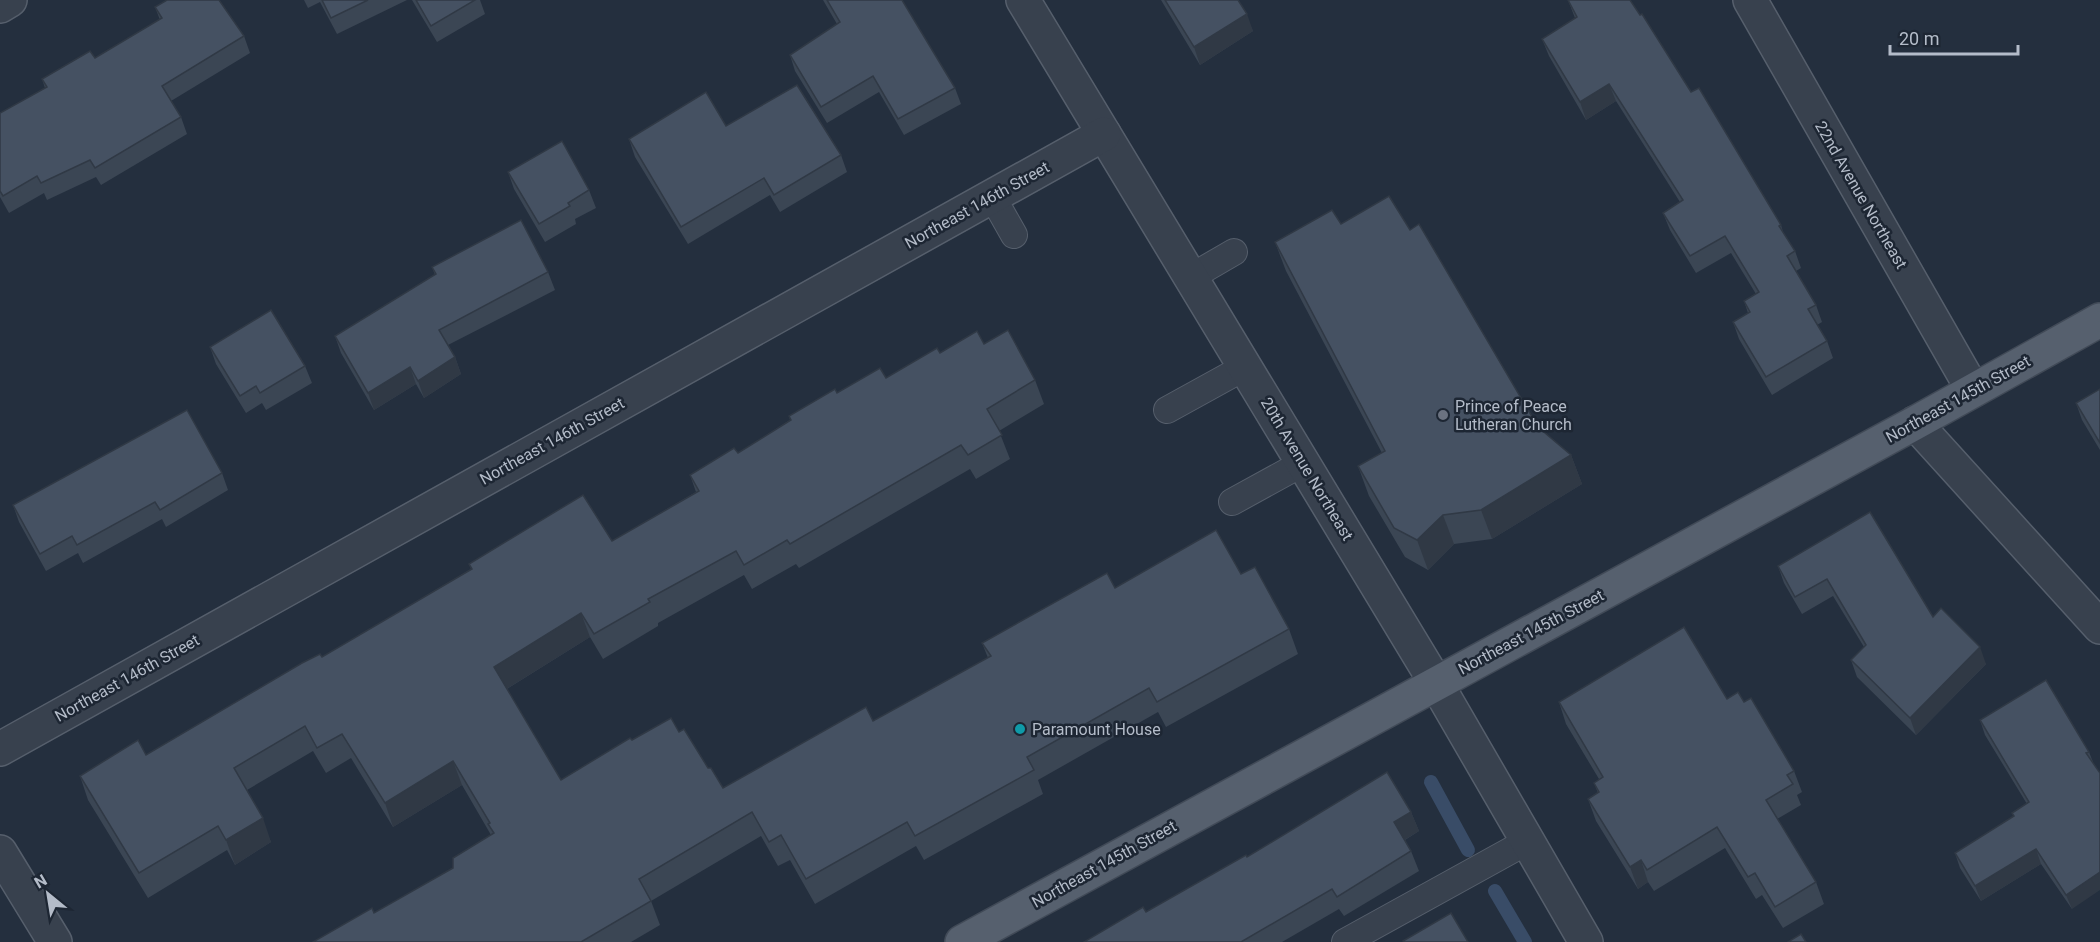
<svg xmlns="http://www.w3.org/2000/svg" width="2100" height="942" viewBox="0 0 2100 942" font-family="Roboto,sans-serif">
  <rect width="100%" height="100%" fill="#242f3e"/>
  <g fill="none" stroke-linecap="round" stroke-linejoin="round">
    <g stroke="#394c67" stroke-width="14">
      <path d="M1431,782L1468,850"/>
      <path d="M1495,891L1525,942"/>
    </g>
    <defs>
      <g id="service">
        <path d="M992,196L1014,235"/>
        <path d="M1191,277L1234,252"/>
        <path d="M1167,410L1245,367"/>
        <path d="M1232,502L1303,463"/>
        <path d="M1345,942L1528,841"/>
      </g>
      <g id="minor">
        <path d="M1023,0L1436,683L1586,942"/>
        <path d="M1750,0L1973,390"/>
        <path d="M0,6L10,0"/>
        <path d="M1915,423L2100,627"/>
        <path d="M0,749L1104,134"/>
        <path d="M0,852L55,942"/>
      </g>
      <path id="primary" d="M962,942L1915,423L2100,320"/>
    </defs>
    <use href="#service" stroke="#565f6c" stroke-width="28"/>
    <use href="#minor" stroke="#565f6c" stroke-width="36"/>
    <use href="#primary" stroke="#414a57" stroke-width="36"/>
    <use href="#service" stroke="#38414e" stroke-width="26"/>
    <use href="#minor" stroke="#38414e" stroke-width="33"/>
    <use href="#primary" stroke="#56606e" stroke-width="33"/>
  </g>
  <g fill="#3b4654">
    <path d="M304,0H407L337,34L320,2L308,8Z"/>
    <path d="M412,0H480L485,14L437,42Z"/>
    <path d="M823,0H902L955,88L961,104L904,135L879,92L827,123L795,71L790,55L837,24Z"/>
    <path d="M1161,0H1238L1253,31L1200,65Z"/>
    <path d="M1568,0H1630L1781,225L1784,235L1795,251L1801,268L1796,271L1816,305L1822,322L1817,325L1827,341L1833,358L1772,395L1739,339L1733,322L1748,313L1744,301L1756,294L1731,253L1696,273L1670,230L1663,213L1680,202L1616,101L1586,120L1549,56L1542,39L1575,18Z"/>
    <path d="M155,7L244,36L250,53L171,101L181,117L187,134L101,185L96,177L47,200L44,193L9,213L0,197V113L45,88L42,79L95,58L160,20Z"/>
    <path d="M726,126L841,155L847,172L780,212L770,195L688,244L635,157L629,139Z"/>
    <path d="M508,172L589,190L596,208L575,219L576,224L545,242L514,189Z"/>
    <path d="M1341,224L1410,230L1538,427L1571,455L1582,484L1492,539L1454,544L1428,570L1405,557L1369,496L1358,466L1382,453L1286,271L1275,242Z"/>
    <path d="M432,267L548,272L555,290L448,345L455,357L461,374L424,398L416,384L374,410L341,353L335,336L435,275Z"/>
    <path d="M984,344L1035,380L1044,404L999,431L1010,459L976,479L970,469L799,568L796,564L752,589L744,575L658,623V626L603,659L590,637L507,689L561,780L632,740L679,732L723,788L873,721L988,658L982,643L1115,588L1241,574L1289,629L1298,654L1166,727L1158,712L1038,780L1043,794L924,860L916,846L815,904L790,860L778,866L761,836L651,901L660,925L631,942H313L374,913L453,868L491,835L462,785L393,827L351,758L326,773L313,751L247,790L271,842L235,865L227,850L148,898L88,800L80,776L146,755L322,657L471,569L469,564L612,541L696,492L690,475L738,453L790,420L789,416L837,393L886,378L940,353Z"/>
    <path d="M210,347L305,366L312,383L266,410L262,403L246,413L216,364Z"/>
    <path d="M2100,389V450L2082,420L2076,403Z"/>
    <path d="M222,473L228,490L166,527L162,519L83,563L78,553L46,571L19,522L13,505Z"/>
    <path d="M1870,512L1933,617L1986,664L1916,735L1857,677L1851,660L1864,647L1833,596L1802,614L1784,583L1778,566Z"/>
    <path d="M1727,699L1744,702L1794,771L1802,792L1797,795L1801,805L1777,819L1816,882L1824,904L1783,928L1762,895L1756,899L1725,848L1654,891L1648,882L1638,889L1596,821L1588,799L1598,793L1594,783L1599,779L1566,724L1559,702Z"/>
    <path d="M1980,720L2089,752L2093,762L2072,909L2041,864L1981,901L1960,868L1955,853L2014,817L2012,813L2027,804L1985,735Z"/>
    <path d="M1411,812L1419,831L1405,840L1411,851L1419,871L1344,916L1339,909L1282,942H1084L1146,912L1247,857Z"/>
  </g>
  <g fill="#303945">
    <path d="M1247,14L1253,31L1200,65L1194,47Z"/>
    <path d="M1609,84L1616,101L1586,120L1580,102Z"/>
    <path d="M455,357L461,374L424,398L418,381Z"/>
    <path d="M410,367L416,384L374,410L368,393Z"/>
    <path d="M1571,455L1582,484L1492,539L1481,510Z"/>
    <path d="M1443,515L1454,544L1428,570L1417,540Z"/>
    <path d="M581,613L590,637L503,691L494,667Z"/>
    <path d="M1980,647L1986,664L1916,735L1910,718Z"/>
    <path d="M453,761L462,785L393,827L385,803Z"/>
    <path d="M1411,812L1419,831L1401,842L1394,822Z"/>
    <path d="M263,818L271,842L235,865L226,840Z"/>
    <path d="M2036,849L2041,864L1981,901L1975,886Z"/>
    <path d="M1641,860L1648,882L1638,889L1630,867Z"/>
    <path d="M2100,872V890L2072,909L2066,895Z"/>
  </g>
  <g fill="#455162" stroke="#303945" stroke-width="1.5">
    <path d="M167,0H219L244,36L162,86L181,117L95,168L90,160L41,183L37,176L3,196L0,191V113L47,87L42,79L90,51L95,58L162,18L155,7Z"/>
    <path d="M322,0H368L331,18Z"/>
    <path d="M416,0H475L431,26Z"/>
    <path d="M827,0H902L955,88L898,119L873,76L821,107L790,55L840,22Z"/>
    <path d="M1165,0H1238L1247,14L1194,47Z"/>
    <path d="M1568,0H1630L1640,15L1642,14L1691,92L1699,88L1781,225L1779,226L1795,251L1787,256L1816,305L1808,309L1827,341L1766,377L1733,322L1750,312L1744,301L1759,292L1725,236L1690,256L1663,213L1683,200L1609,84L1580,102L1542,39L1577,17Z"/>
    <path d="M797,85L841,155L774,195L764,178L681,227L629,139L706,92L726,126Z"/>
    <path d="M562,141L589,190L568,203L570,206L539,224L508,172Z"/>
    <path d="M1389,196L1410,230L1419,224L1538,427L1571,455L1481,510L1443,515L1417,540L1394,528L1358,466L1385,451L1275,242L1332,210L1341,224Z"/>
    <path d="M521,220L548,272L439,330L455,357L418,381L410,367L368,393L335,336L436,274L432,267Z"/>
    <path d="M271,310L305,366L260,393L256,386L240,396L210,347Z"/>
    <path d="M1008,330L1035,380L987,409L1002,435L968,455L961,445L790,544L787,540L744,565L736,551L648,599L650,602L594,634L581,613L494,667L561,780L630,738L632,740L671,718L679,732L684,729L708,768H711L723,788L866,707L873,721L991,656L982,643L1107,573L1115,588L1216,530L1241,574L1255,567L1289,629L1157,702L1149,688L1027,757L1034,770L915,836L907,822L806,879L781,835L769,842L752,812L639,879L651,901L581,942H313L372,908L374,913L453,868V858L494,833L488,824L490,823L453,761L385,803L342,734L317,748L305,726L234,768L263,818L226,840L218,826L139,873L80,776L138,740L146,755L302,663L320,654L322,657L472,569L469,564L583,495L612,541L699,491L690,475L734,448L738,453L791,420L789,416L835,389L837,393L880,368L886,378L937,348L940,353L977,331L984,344Z"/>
    <path d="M2100,389V443L2076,403Z"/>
    <path d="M187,410L222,473L160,510L155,502L77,545L72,536L40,554L13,505Z"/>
    <path d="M1870,512L1933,617L1941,608L1980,647L1910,718L1851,660L1866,645L1827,579L1795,597L1778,566Z"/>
    <path d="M1684,627L1727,699L1738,692L1744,702L1751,698L1794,771L1787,775L1793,784L1766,800L1816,882L1775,907L1755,873L1748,877L1717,827L1647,870L1641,860L1630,867L1588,799L1599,792L1594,783L1603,777L1559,702Z"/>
    <path d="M2046,680L2089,752L2086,753L2100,773V872L2066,895L2036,849L1975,886L1955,853L2014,816L2012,813L2029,802L1980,720Z"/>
    <path d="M1387,772L1411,812L1394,822L1411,851L1337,897L1332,889L1241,942H1084L1143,907L1146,912L1246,855L1247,857Z"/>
    <path d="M1451,913L1468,942H1404L1403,941Z"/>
    <path d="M1801,934L1806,942H1788Z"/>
  </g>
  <circle fill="#6b7280" stroke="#1d2633" stroke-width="2" cx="1443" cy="415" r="6"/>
  <circle fill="#0f9aa8" stroke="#1d2633" stroke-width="2" cx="1020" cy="729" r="6"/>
  <g text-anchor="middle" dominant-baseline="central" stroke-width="5" stroke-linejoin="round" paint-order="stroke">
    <g font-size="16" fill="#b4bcc9" stroke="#1d2633">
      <text transform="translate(1861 195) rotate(60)">22nd Avenue Northeast</text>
      <text transform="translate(977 205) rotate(-29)">Northeast 146th Street</text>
      <text transform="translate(1958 399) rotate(-29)">Northeast 145th Street</text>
      <text transform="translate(552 441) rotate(-29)">Northeast 146th Street</text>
      <text transform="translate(1307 469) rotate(59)">20th Avenue Northeast</text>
      <text transform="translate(1531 632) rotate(-28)">Northeast 145th Street</text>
      <text transform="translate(127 678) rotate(-29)">Northeast 146th Street</text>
      <text transform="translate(1104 864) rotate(-29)">Northeast 145th Street</text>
    </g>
    <g font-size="16" fill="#b4bcc9" stroke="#1d2633" text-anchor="start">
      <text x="1455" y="406">Prince of Peace<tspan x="1455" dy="18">Lutheran Church</tspan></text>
      <text x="1032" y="729">Paramount House</text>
    </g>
  </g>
  <g transform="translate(48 894) rotate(330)" stroke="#1d2633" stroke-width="4.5" paint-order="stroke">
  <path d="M0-4.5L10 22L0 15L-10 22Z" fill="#b4bcc9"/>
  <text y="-9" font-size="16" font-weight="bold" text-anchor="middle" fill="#b4bcc9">N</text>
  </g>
  <path d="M1890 45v9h128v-9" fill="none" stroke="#b4bcc9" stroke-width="3"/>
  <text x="1899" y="45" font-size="18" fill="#b4bcc9" stroke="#1d2633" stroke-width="4.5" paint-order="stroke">20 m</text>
</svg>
